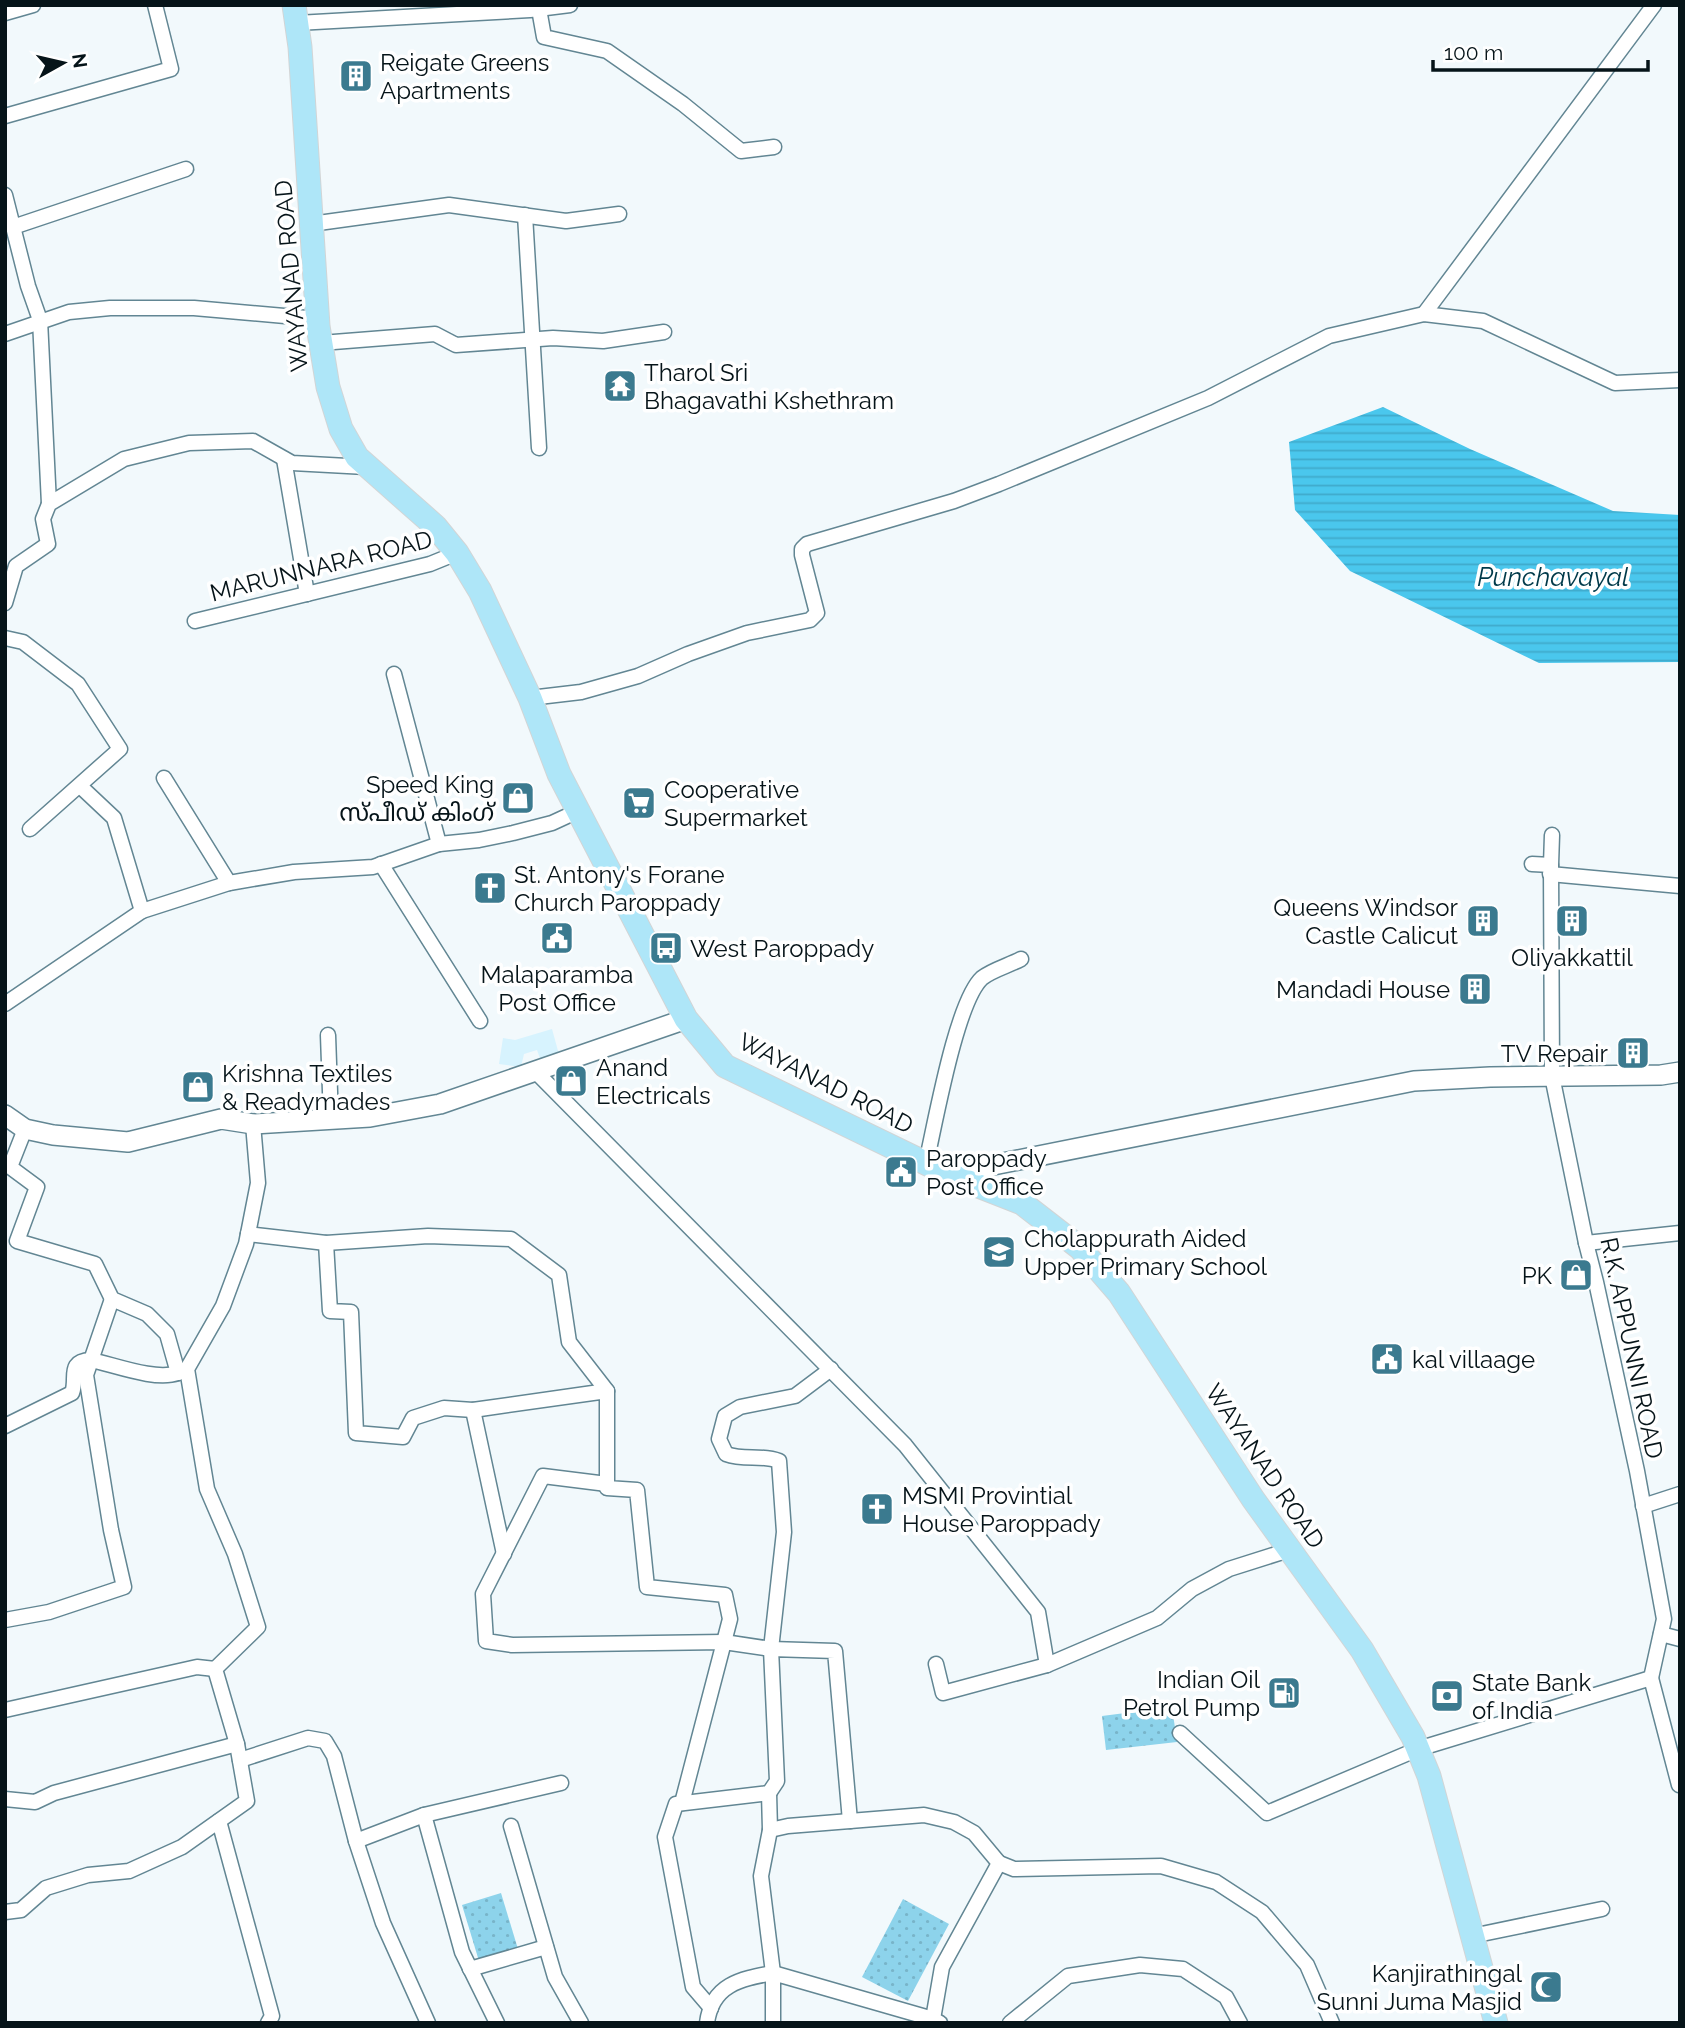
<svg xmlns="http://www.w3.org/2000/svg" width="1685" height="2028" viewBox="0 0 1685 2028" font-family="Raleway,'Noto Sans Malayalam',sans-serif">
  <defs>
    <pattern id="park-dots" width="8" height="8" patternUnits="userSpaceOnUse" patternTransform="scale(1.75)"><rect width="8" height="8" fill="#8dd3eb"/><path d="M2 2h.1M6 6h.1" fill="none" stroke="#78b4c9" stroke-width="1.8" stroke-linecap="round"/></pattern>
    <pattern id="water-rules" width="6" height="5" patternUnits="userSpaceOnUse" patternTransform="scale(1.75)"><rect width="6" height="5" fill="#4ac7ed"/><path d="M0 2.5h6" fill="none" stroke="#3faacb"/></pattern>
  </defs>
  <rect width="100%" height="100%" fill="#f2f9fc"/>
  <path fill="#d7f3fe" d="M552,1029L560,1058L542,1064L537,1050L524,1054L521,1067L499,1064L503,1038L515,1040Z"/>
  <g fill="url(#park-dots)">
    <path d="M1172,1707L1177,1742L1106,1750L1102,1716Z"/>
    <path d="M501,1893L521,1959L482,1971L462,1905Z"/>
    <path d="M903,1899L949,1924L908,2001L862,1977Z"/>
  </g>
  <path fill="url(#water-rules)" d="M1383,407L1470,449L1613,511L1680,515V662L1539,663L1350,571L1295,510L1289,442Z"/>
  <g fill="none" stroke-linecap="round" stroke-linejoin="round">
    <defs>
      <g id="minor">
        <path d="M539,9L544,37L607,51L683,104L741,151L774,147"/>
        <path d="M5,13L33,5"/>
        <path d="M297,23L530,10L570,5"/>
        <path d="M5,116L171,69L155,5"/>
        <path d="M5,195L28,286L40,320L49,504"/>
        <path d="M525,215L539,448"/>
        <path d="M311,224L449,205L566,221L619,214"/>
        <path d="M13,227L186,169"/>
        <path d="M1424,314L1654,5"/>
        <path d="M5,334L69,312L110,308H194L318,319"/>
        <path d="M321,343L435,334L456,345L553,338L603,341L664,332"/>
        <path d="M284,459L307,594"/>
        <path d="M5,603L16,566L48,544L43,519L49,504L124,459L189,443L253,441L292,463L366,467"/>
        <path d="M195,621L430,564L457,553"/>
        <path d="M5,638L23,642L78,684L120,749L30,829"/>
        <path d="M394,674L439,844"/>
        <path d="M530,698L581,692L638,676L688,654L747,633L810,620L817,613L802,555V549L807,544L954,501L999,484L1208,398L1329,336L1424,314L1483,321L1615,383L1680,380"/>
        <path d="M164,778L229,883L294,872L373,867L439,844L479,840L513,833L552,823L578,811"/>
        <path d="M381,864L480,1021"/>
        <path d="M1551,865L1552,835"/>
        <path d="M1550,874L1680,886"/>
        <path d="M142,911L229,883"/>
        <path d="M5,1004L142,911L114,818L80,786"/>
        <path d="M328,1035L331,1120"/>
        <path d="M535,1071L905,1445L1038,1612L1047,1665"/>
        <path d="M25,1129L10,1167L37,1187L17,1241L95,1264L112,1299L147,1314L167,1334L178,1373L187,1369"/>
        <path d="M926,1163C935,1125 956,1002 982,978C992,970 1010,965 1021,959"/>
        <path d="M248,1234L326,1243L428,1236L511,1239L559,1275L569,1342L607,1391"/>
        <path d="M326,1243L330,1311L351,1312L356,1433L403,1437L413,1418L444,1408L473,1410L607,1391V1488L637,1490L647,1587L725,1595L730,1619L682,1803"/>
        <path d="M1586,1243L1680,1233"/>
        <path d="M473,1410L504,1554"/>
        <path d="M5,1426L72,1393C78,1378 66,1361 91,1360C115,1365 155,1381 178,1373"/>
        <path d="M607,1484L543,1476L483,1594L486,1641L512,1645L724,1642L771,1649L784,1532L779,1461C761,1454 744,1461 726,1454L719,1439L725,1416L740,1407L795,1396L831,1369"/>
        <path d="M1643,1506L1680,1494"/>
        <path d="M5,1620L49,1612L124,1587L111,1530L86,1375L112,1299"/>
        <path d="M1661,1634L1680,1639"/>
        <path d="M936,1664L943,1693L1047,1665L1157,1618L1192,1589L1229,1569L1289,1550"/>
        <path d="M1651,1678L1679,1785"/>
        <path d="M5,1710L197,1667L215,1669"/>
        <path d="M1180,1733L1267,1813L1418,1749L1651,1678L1664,1619L1637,1471L1596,1282L1586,1243L1552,1076L1551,865L1532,864"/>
        <path d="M240,1760L308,1738L325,1741L334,1756L356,1841L383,1923L428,2023"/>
        <path d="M5,1799L35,1802L54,1793L237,1744"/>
        <path d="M424,1815L561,1783"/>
        <path d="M219,1821L272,2016L268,2023"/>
        <path d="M511,1826L555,1977L581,2023"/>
        <path d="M770,1830L788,1826L924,1815L954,1822L974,1833L999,1863L942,1967L933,2019L940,2023"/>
        <path d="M356,1841L424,1815L462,1952L497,2023"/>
        <path d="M999,1863L1014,1869L1161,1866L1216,1882L1262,1912L1307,1965L1332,2023"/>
        <path d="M5,1912L21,1910L46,1888L88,1875L129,1871L182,1847L247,1801L237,1744L215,1669L258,1627L235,1554L207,1489L187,1369L223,1306L246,1244L258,1183L253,1124"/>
        <path d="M1472,1936L1602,1909"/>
        <path d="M470,1969L546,1947"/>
        <path d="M711,2008L693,1987L665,1837L676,1804L769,1793L777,1781L771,1649L835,1651L850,1821"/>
        <path d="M707,2023C712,1984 741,1979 773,1973L761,1876L770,1830L769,1793"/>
        <path d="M773,2023V1973L933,2019"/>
        <path d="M1010,2023L1068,1976L1140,1965L1183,1969L1226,1997L1240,2023"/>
      </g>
      <g id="secondary">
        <path d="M5,1115L25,1129L53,1135L128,1142L221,1119L253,1124L370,1117L440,1104L686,1019"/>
        <path d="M948,1174L1414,1081L1490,1077L1661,1075L1680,1072"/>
      </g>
      <path id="trunk" d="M294,5L300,47L318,326L328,387L341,429L357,457L435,526L457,553L480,591L530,698L559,774L686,1019L725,1066L948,1174L1022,1203L1080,1248L1119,1293L1253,1499L1362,1650L1413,1737L1429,1776L1496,2023"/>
    </defs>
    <use href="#minor" stroke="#628693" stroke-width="17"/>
    <use href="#secondary" stroke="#628693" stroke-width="22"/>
    <use href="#trunk" stroke="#d2d5d6" stroke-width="25"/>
    <use href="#minor" stroke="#fff" stroke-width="14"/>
    <use href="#secondary" stroke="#fff" stroke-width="19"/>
    <use href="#trunk" stroke="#aee6f8" stroke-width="23"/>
  </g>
  <defs>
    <symbol id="building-square" viewBox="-11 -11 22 22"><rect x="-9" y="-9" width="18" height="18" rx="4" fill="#3b7a8f" stroke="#fff"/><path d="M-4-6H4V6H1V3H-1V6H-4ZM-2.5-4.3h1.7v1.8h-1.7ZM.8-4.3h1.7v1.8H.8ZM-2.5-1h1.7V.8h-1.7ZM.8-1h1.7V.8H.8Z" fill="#fff"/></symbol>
    <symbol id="temple-square" viewBox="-11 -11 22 22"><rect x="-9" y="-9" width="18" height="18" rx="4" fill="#3b7a8f" stroke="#fff"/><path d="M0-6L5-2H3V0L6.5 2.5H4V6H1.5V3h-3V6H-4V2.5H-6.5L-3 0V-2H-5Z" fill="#fff"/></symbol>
    <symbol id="shop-square" viewBox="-11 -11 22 22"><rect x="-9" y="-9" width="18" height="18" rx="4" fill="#3b7a8f" stroke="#fff"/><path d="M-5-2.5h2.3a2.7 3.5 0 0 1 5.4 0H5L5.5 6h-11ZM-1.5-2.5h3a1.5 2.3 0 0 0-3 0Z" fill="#fff"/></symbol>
    <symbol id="supermarket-square" viewBox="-11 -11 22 22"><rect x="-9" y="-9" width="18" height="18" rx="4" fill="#3b7a8f" stroke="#fff"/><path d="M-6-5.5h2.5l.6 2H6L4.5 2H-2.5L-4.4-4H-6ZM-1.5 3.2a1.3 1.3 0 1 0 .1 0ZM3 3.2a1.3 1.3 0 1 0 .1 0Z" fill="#fff"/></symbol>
    <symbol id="church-square" viewBox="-11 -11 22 22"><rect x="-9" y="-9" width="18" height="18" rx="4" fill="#3b7a8f" stroke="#fff"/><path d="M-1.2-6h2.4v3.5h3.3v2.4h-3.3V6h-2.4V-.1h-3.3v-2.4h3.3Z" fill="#fff"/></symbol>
    <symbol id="civic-square" viewBox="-11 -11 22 22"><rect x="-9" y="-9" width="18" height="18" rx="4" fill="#3b7a8f" stroke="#fff"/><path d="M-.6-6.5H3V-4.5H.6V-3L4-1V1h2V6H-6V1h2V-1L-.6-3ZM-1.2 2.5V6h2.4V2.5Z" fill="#fff"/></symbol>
    <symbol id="bus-square" viewBox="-11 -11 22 22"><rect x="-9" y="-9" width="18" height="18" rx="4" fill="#3b7a8f" stroke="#fff"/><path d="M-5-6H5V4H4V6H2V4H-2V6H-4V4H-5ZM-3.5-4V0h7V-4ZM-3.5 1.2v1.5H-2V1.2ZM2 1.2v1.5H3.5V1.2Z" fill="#fff"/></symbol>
    <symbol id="school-square" viewBox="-11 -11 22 22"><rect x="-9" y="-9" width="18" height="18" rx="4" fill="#3b7a8f" stroke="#fff"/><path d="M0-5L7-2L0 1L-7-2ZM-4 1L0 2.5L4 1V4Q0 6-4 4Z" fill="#fff"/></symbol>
    <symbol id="fuel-square" viewBox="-11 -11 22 22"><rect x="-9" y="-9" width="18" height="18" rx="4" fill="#3b7a8f" stroke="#fff"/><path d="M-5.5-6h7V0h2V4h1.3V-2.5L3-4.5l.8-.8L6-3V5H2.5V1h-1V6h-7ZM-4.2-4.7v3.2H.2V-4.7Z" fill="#fff"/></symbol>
    <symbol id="bank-square" viewBox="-11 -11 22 22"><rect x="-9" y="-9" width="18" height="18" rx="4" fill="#3b7a8f" stroke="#fff"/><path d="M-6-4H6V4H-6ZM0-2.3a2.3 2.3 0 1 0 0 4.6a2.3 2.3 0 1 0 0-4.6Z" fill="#fff"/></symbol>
    <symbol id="mosque-square" viewBox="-11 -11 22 22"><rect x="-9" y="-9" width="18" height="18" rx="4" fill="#3b7a8f" stroke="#fff"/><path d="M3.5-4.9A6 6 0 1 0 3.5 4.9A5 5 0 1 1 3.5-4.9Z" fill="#fff"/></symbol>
  </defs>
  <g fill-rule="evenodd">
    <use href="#building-square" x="337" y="57" width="38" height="38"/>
    <use href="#temple-square" x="601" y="367" width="38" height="38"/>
    <use href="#shop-square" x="499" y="779" width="38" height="38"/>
    <use href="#supermarket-square" x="620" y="784" width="38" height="38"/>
    <use href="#church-square" x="471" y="869" width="38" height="38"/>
    <use href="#building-square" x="1464" y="902" width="38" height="38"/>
    <use href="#building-square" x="1553" y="902" width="38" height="38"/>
    <use href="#civic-square" x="538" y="919" width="38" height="38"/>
    <use href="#bus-square" x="647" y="929" width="38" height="38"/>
    <use href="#building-square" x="1456" y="970" width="38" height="38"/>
    <use href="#building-square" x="1614" y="1034" width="38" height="38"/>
    <use href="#shop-square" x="552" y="1062" width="38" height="38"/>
    <use href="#shop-square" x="179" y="1068" width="38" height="38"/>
    <use href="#civic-square" x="882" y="1153" width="38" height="38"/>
    <use href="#school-square" x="980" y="1233" width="38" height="38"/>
    <use href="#shop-square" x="1557" y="1256" width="38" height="38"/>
    <use href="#civic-square" x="1368" y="1340" width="38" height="38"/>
    <use href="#church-square" x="858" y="1490" width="38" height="38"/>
    <use href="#fuel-square" x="1265" y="1674" width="38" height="38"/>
    <use href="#bank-square" x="1428" y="1677" width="38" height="38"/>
    <use href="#mosque-square" x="1527" y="1968" width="38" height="38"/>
  </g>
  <g text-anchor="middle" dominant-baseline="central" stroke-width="7" stroke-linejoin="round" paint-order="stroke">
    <g font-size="24" fill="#061419" stroke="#fff" text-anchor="start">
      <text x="380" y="62">Reigate Greens<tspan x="380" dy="28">Apartments</tspan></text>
      <text x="644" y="372">Tharol Sri<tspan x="644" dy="28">Bhagavathi Kshethram</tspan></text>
      <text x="494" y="784" text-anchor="end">Speed King<tspan x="494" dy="28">സ്പീഡ് കിംഗ്</tspan></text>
      <text x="664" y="789">Cooperative<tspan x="664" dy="28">Supermarket</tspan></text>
      <text x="514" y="874">St. Antony's Forane<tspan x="514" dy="28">Church Paroppady</tspan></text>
      <text x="1458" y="907" text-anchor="end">Queens Windsor<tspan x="1458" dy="28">Castle Calicut</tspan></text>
      <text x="690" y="948">West Paroppady</text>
      <text x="1572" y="957" text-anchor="middle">Oliyakkattil</text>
      <text x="557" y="974" text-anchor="middle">Malaparamba<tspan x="557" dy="28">Post Office</tspan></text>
      <text x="1450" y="989" text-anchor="end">Mandadi House</text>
      <text x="1608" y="1053" text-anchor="end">TV Repair</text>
      <text x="596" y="1067">Anand<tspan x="596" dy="28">Electricals</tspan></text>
      <text x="222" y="1073">Krishna Textiles<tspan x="222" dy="28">&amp; Readymades</tspan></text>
      <text x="926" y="1158">Paroppady<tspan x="926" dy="28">Post Office</tspan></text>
      <text x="1024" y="1238">Cholappurath Aided<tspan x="1024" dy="28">Upper Primary School</tspan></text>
      <text x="1552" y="1275" text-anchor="end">PK</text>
      <text x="1412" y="1359">kal villaage</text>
      <text x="902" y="1495">MSMI Provintial<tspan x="902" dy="28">House Paroppady</tspan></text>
      <text x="1260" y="1679" text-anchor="end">Indian Oil<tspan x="1260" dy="28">Petrol Pump</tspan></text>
      <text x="1472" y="1682">State Bank<tspan x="1472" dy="28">of India</tspan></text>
      <text x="1522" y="1973" text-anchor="end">Kanjirathingal<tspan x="1522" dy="28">Sunni Juma Masjid</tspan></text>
    </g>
    <g font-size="24" fill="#061419" stroke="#fff">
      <text transform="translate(291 276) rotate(-95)">WAYANAD ROAD</text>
      <text transform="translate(321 566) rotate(-14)">MARUNNARA ROAD</text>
      <text transform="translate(826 1083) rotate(27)">WAYANAD ROAD</text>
      <text transform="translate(1632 1348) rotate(78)">R.K. APPUNNI ROAD</text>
      <text transform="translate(1265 1466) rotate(56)">WAYANAD ROAD</text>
    </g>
    <g font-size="26" font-style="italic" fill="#003a4a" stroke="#fff">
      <text x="1553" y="577">Punchavayal</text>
    </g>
  </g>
  <rect width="1685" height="2028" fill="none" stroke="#061419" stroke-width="14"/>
  <g transform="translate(63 63) rotate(82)" stroke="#ffffff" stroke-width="5" paint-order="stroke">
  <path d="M0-5L12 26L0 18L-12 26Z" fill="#061419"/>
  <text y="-10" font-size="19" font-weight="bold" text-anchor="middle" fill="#061419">N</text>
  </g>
  <path d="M1433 60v10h215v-10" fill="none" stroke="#061419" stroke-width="3.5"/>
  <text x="1444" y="60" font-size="21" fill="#061419" stroke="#ffffff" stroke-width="5" paint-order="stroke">100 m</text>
</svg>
